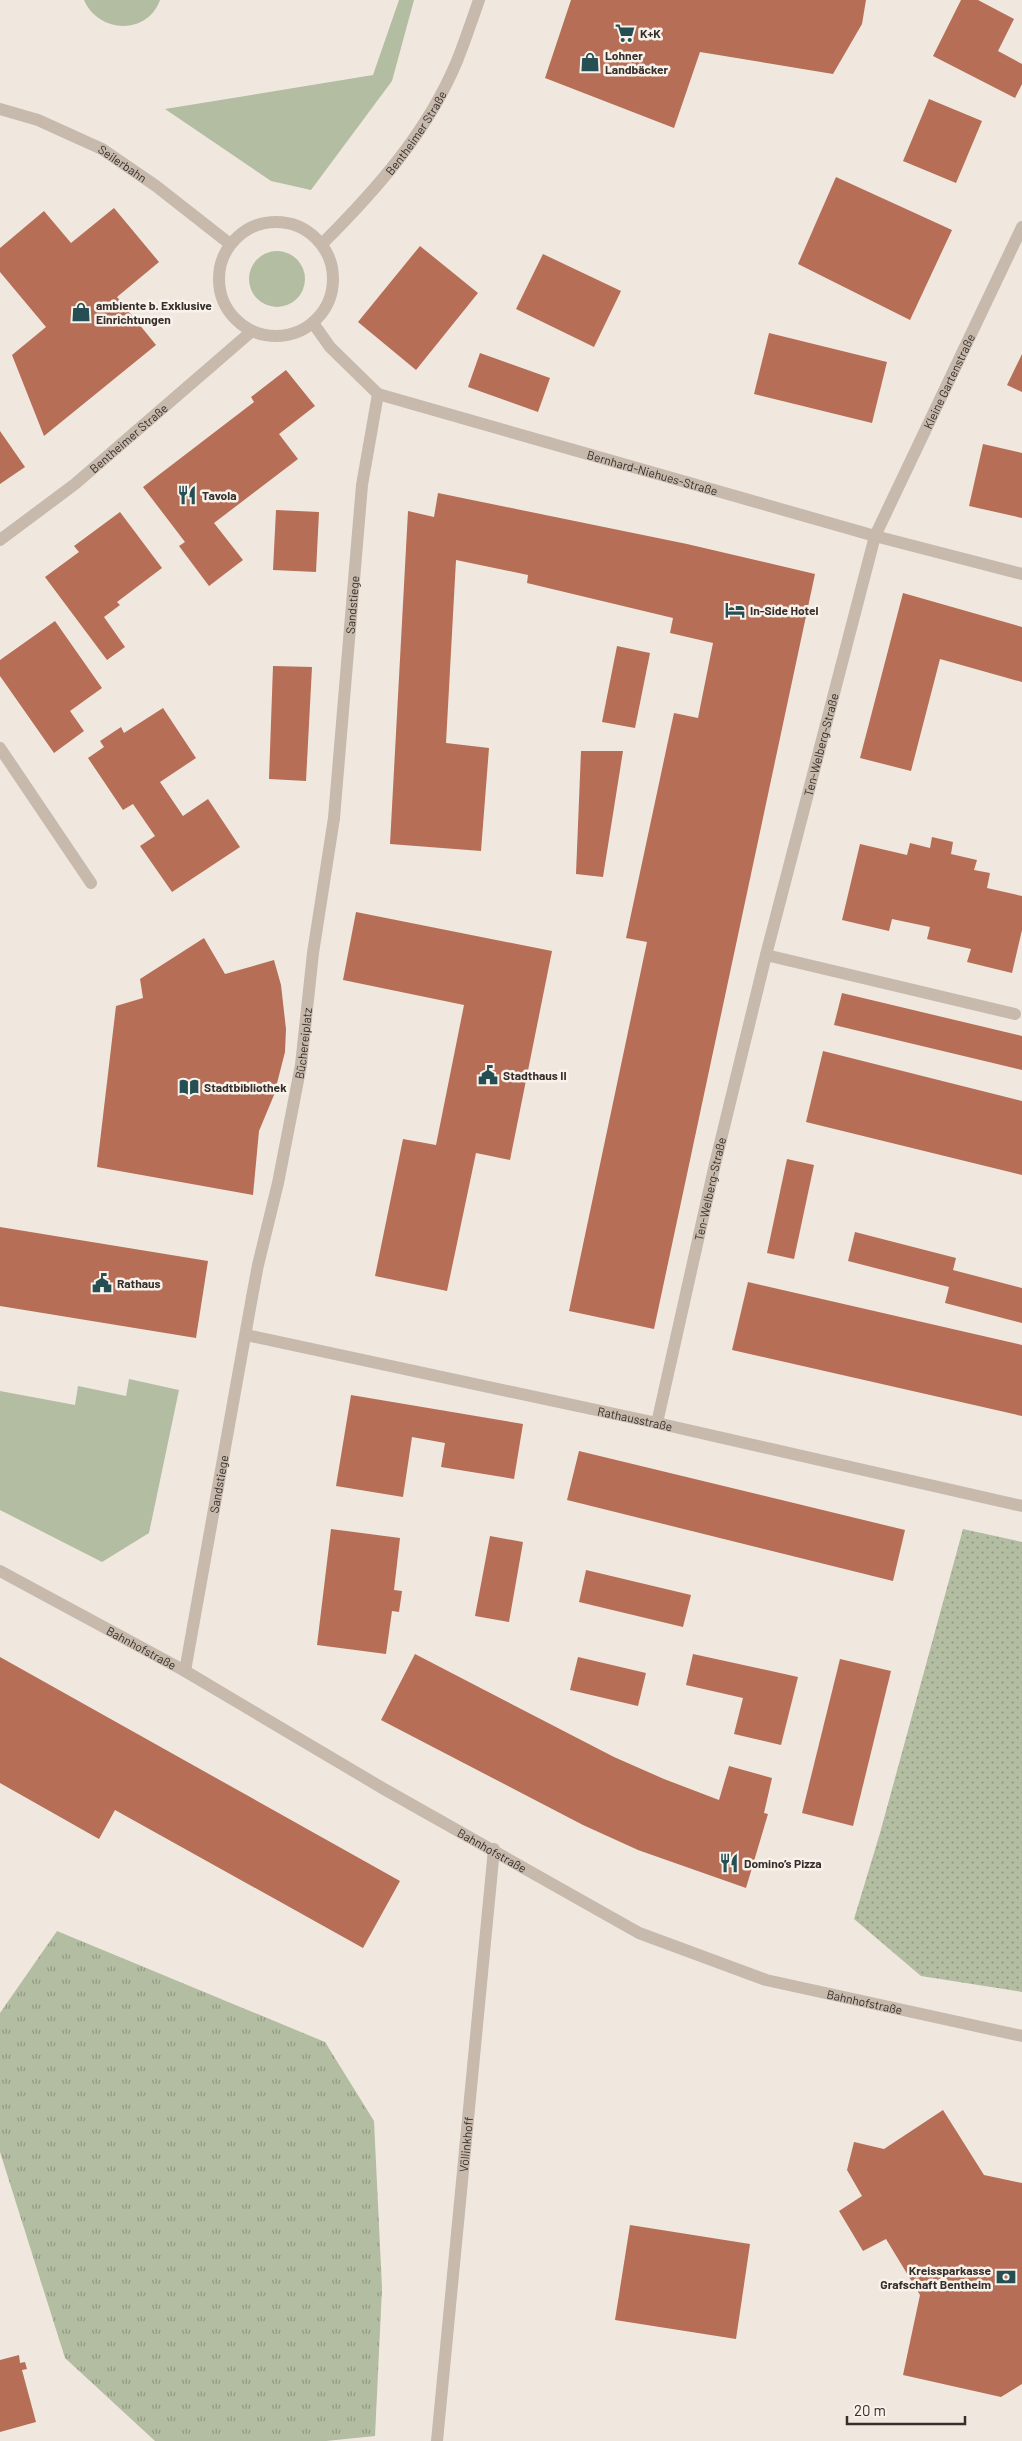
<svg xmlns="http://www.w3.org/2000/svg" width="1022" height="2441" viewBox="0 0 1022 2441" font-family="Barlow,sans-serif">
  <defs>
    <pattern id="park-tufts" width="24" height="20" patternUnits="userSpaceOnUse" patternTransform="scale(1.25)"><rect width="24" height="20" fill="#b3bda1"/><path d="M3 7l-1-3M5 7V3M7 7l1-3M15 17l-1-3M17 17v-4M19 17l1-3" fill="none" stroke="#929a83"/></pattern>
    <pattern id="garden-dots" width="8" height="8" patternUnits="userSpaceOnUse" patternTransform="scale(1.25)"><rect width="8" height="8" fill="#b3bda1"/><path d="M2 2h.1M6 6h.1" fill="none" stroke="#929a83" stroke-width="1.8" stroke-linecap="round"/></pattern>
  </defs>
  <rect width="100%" height="100%" fill="#f0e8df"/>
  <g fill="#b3bda1">
    <path d="M84,0H160C147,36 98,33 84,0Z"/>
    <path d="M399,0H414L392,81L311,190L271,181L165,109L373,75Z"/>
    <circle cx="277" cy="279" r="28"/>
    <path d="M129,1379L179,1390L149,1533L102,1562L0,1510V1391L75,1405L78,1386L126,1396Z"/>
  </g>
  <path fill="url(#park-tufts)" d="M57,1931L325,2042L374,2121L382,2288L375,2436L326,2441H155L65,2358L0,2152V2013Z"/>
  <path fill="url(#garden-dots)" d="M963,1529L1022,1542V1992L921,1976L854,1919L880,1833Z"/>
  <g fill="#b76e56">
    <path d="M571,0H866L862,24L833,74L700,52L674,128L545,78Z"/>
    <path d="M961,0H978L1014,19L998,51L1022,64V84L1015,98L933,56Z"/>
    <path d="M929,99L982,121L956,183L903,161Z"/>
    <path d="M836,177L952,230L910,320L798,264Z"/>
    <path d="M114,208L159,262L117,297L156,345L44,436L12,355L46,327L0,272V248L44,211L71,243Z"/>
    <path d="M420,246L478,293L416,370L358,322Z"/>
    <path d="M543,254L621,291L594,347L516,309Z"/>
    <path d="M769,333L887,362L872,423L754,394Z"/>
    <path d="M480,353L550,378L538,412L468,387Z"/>
    <path d="M1022,354V392L1007,385Z"/>
    <path d="M286,370L315,406L279,434L298,459L214,523L243,560L209,586L179,546L185,542L143,487L254,402L251,397Z"/>
    <path d="M0,431L25,467L0,484Z"/>
    <path d="M983,444L1022,453V518L969,506Z"/>
    <path d="M438,493L687,544L815,574L654,1329L569,1311L647,942L626,938L674,713L698,718L713,643L670,633L673,618L527,583L528,575L456,560L446,743L489,748L481,851L390,844L408,511L434,517Z"/>
    <path d="M276,510L319,512L316,572L273,570Z"/>
    <path d="M120,512L162,568L117,602L120,605L104,617L125,647L107,660L45,577L79,552L74,546Z"/>
    <path d="M903,593L1022,627V682L940,659L911,771L860,758Z"/>
    <path d="M55,621L102,688L70,711L84,731L54,753L0,676V660Z"/>
    <path d="M617,646L650,653L635,728L602,722Z"/>
    <path d="M273,666L312,667L306,781L269,779Z"/>
    <path d="M163,708L196,758L160,782L183,816L208,799L240,847L172,892L140,846L155,836L133,804L123,810L88,758L104,747L100,741L121,727L124,733Z"/>
    <path d="M581,751H623L603,877L576,874Z"/>
    <path d="M932,837L953,842L951,854L977,860L974,870L990,873L987,888L1022,896V930L1012,973L967,962L971,949L927,939L930,927L892,919L889,931L842,920L860,844L907,855L910,843L930,848Z"/>
    <path d="M356,912L552,951L510,1160L476,1153L447,1291L375,1276L403,1139L436,1145L464,1005L343,980Z"/>
    <path d="M204,938L225,974L274,960L281,985L286,1029L285,1052L274,1095L259,1131L253,1195L97,1167L116,1006L143,998L140,979Z"/>
    <path d="M842,993L1022,1036V1070L834,1025Z"/>
    <path d="M823,1051L1022,1101V1175L806,1122Z"/>
    <path d="M787,1159L814,1165L794,1259L767,1253Z"/>
    <path d="M0,1227L208,1261L196,1338L0,1306Z"/>
    <path d="M855,1232L956,1258L953,1270L1022,1288V1323L945,1303L949,1287L848,1261Z"/>
    <path d="M748,1282L1022,1345V1416L732,1350Z"/>
    <path d="M351,1395L523,1424L514,1479L441,1467L445,1443L412,1437L403,1497L336,1486Z"/>
    <path d="M579,1451L905,1530L893,1581L567,1500Z"/>
    <path d="M331,1529L400,1538L394,1590L402,1591L399,1612L392,1611L386,1654L317,1645Z"/>
    <path d="M490,1536L523,1542L509,1622L475,1616Z"/>
    <path d="M586,1570L691,1595L683,1627L579,1602Z"/>
    <path d="M415,1654L614,1757L664,1779L719,1800L729,1766L772,1778L764,1813L768,1814L746,1888L638,1850L583,1825L381,1720Z"/>
    <path d="M693,1654L798,1677L781,1745L734,1734L743,1698L686,1685Z"/>
    <path d="M0,1657L400,1881L363,1948L115,1810L99,1839L0,1783Z"/>
    <path d="M578,1657L646,1673L638,1706L570,1690Z"/>
    <path d="M840,1659L891,1671L853,1826L802,1813Z"/>
    <path d="M943,2110L984,2175L1022,2183V2384L1001,2397L903,2375L920,2295L886,2239L863,2251L839,2211L862,2196L847,2170L854,2142L884,2149Z"/>
    <path d="M630,2225L750,2244L736,2339L615,2320Z"/>
    <path d="M19,2355L20,2363L25,2362L27,2369L22,2370L36,2422L0,2432V2360Z"/>
  </g>
  <g fill="none" stroke-linecap="round" stroke-linejoin="round">
    <path stroke="#c7b9ac" stroke-width="12" d="M0,748L91,883"/>
    <path stroke="#c7b9ac" stroke-width="12" id="s1" d="M252,1297L258,1265L278,1183L301,1065L313,953L334,818"/>
    <g stroke="#c7b9ac" stroke-width="12">
      <path id="s2" d="M0,109L38,120L102,149L156,186L230,244"/>
      <path id="s3" d="M313,323L330,347L378,394L875,536L1022,574"/>
      <path id="s4" d="M334,818L362,485L378,394"/>
      <path d="M766,955L1015,1014"/>
      <path id="s5" d="M246,1335L657,1423L1022,1506"/>
      <path id="s6" d="M657,1423L715,1164L766,955L875,536L1022,227"/>
      <path id="s7" d="M185,1671L252,1297"/>
      <path id="s8" d="M437,2441L494,1849"/>
    </g>
    <g stroke="#c7b9ac" stroke-width="12">
      <circle cx="276" cy="279" r="57"/>
      <path id="s9" d="M322,244C376,190 427,133 457,61C465,41 472,20 479,0"/>
      <path id="s10" d="M0,540L75,484L252,331"/>
      <path id="s11" d="M0,1571L185,1671L384,1789L639,1933L766,1980L1022,2036"/>
    </g>
  </g>
  <defs>
    <symbol id="supermarket-bare" viewBox="-9 -9 18 18"><path d="M-6-5.5h2.5l.6 2H6L4.5 2H-2.5L-4.4-4H-6ZM-1.5 3.2a1.3 1.3 0 1 0 .1 0ZM3 3.2a1.3 1.3 0 1 0 .1 0Z" fill="#254f52" stroke="#f8f2eb" stroke-width="2.5" paint-order="stroke"/></symbol>
    <symbol id="shop-bare" viewBox="-9 -9 18 18"><path d="M-5-2.5h2.3a2.7 3.5 0 0 1 5.4 0H5L5.5 6h-11ZM-1.5-2.5h3a1.5 2.3 0 0 0-3 0Z" fill="#254f52" stroke="#f8f2eb" stroke-width="2.5" paint-order="stroke"/></symbol>
    <symbol id="restaurant-bare" viewBox="-9 -9 18 18"><path d="M-5-6h1v4h1v-4h1v4h1v-4h1v5L-1.5 .5V6h-2V.5L-5-1ZM5-6V6H3V1.5H1.5Q1.5-4 5-6Z" fill="#254f52" stroke="#f8f2eb" stroke-width="2.5" paint-order="stroke"/></symbol>
    <symbol id="hotel-bare" viewBox="-9 -9 18 18"><path d="M-6-4.5h1.5V1H6V5H4.5V3h-9V5H-6ZM-4 0a1.8 1.8 0 1 1 3.6 0ZM.5 0V-2.5h3Q6-2.5 6 0Z" fill="#254f52" stroke="#f8f2eb" stroke-width="2.5" paint-order="stroke"/></symbol>
    <symbol id="civic-bare" viewBox="-9 -9 18 18"><path d="M-.6-6.5H3V-4.5H.6V-3L4-1V1h2V6H-6V1h2V-1L-.6-3ZM-1.2 2.5V6h2.4V2.5Z" fill="#254f52" stroke="#f8f2eb" stroke-width="2.5" paint-order="stroke"/></symbol>
    <symbol id="library-bare" viewBox="-9 -9 18 18"><path d="M-6-4Q-3-5.5-.7-3.5V5Q-3 3-6 4ZM6-4Q3-5.5 .7-3.5V5Q3 3 6 4Z" fill="#254f52" stroke="#f8f2eb" stroke-width="2.5" paint-order="stroke"/></symbol>
    <symbol id="bank-bare" viewBox="-9 -9 18 18"><path d="M-6-4H6V4H-6ZM0-2.3a2.3 2.3 0 1 0 0 4.6a2.3 2.3 0 1 0 0-4.6Z" fill="#254f52" stroke="#f8f2eb" stroke-width="2.5" paint-order="stroke"/></symbol>
  </defs>
  <g fill-rule="evenodd">
    <use href="#supermarket-bare" x="611" y="19" width="28" height="28"/>
    <use href="#shop-bare" x="576" y="48" width="28" height="28"/>
    <use href="#shop-bare" x="67" y="298" width="28" height="28"/>
    <use href="#restaurant-bare" x="173" y="481" width="28" height="28"/>
    <use href="#hotel-bare" x="721" y="596" width="28" height="28"/>
    <use href="#civic-bare" x="474" y="1061" width="28" height="28"/>
    <use href="#library-bare" x="175" y="1073" width="28" height="28"/>
    <use href="#civic-bare" x="88" y="1269" width="28" height="28"/>
    <use href="#restaurant-bare" x="715" y="1849" width="28" height="28"/>
    <use href="#bank-bare" x="992" y="2263" width="28" height="28"/>
  </g>
  <g text-anchor="middle" dominant-baseline="central" stroke-width="5" stroke-linejoin="round" paint-order="stroke">
    <g font-size="12" font-weight="bold" fill="#362e2a" stroke="#f8f2eb" text-anchor="start">
      <text x="640" y="33">K+K</text>
      <text x="605" y="55">Lohner<tspan x="605" dy="14">Landbäcker</tspan></text>
      <text x="96" y="305">ambiente b. Exklusive<tspan x="96" dy="14">Einrichtungen</tspan></text>
      <text x="202" y="495">Tavola</text>
      <text x="750" y="610">In-Side Hotel</text>
      <text x="503" y="1075">Stadthaus II</text>
      <text x="204" y="1087">Stadtbibliothek</text>
      <text x="117" y="1283">Rathaus</text>
      <text x="744" y="1863">Domino’s Pizza</text>
      <text x="991" y="2270" text-anchor="end">Kreissparkasse<tspan x="991" dy="14">Grafschaft Bentheim</tspan></text>
    </g>
    <g font-size="12" fill="#362e2a" stroke="#f8f2eb">
      <text stroke="none"><textPath href="#s9" startOffset="146">Bentheimer Straße</textPath></text>
      <text stroke="none"><textPath href="#s2" startOffset="135">Seilerbahn</textPath></text>
      <text stroke="none"><textPath href="#s6" startOffset="1085">Kleine Gartenstraße</textPath></text>
      <text stroke="none"><textPath href="#s10" startOffset="164">Bentheimer Straße</textPath></text>
      <text stroke="none"><textPath href="#s3" startOffset="382">Bernhard-Niehues-Straße</textPath></text>
      <text stroke="none"><textPath href="#s4" startOffset="214">Sandstiege</textPath></text>
      <text stroke="none"><textPath href="#s6" startOffset="698">Ten-Welberg-Straße</textPath></text>
      <text stroke="none"><textPath href="#s1" startOffset="259">Büchereiplatz</textPath></text>
      <text stroke="none"><textPath href="#s6" startOffset="240">Ten-Welberg-Straße</textPath></text>
      <text stroke="none"><textPath href="#s5" startOffset="398">Rathausstraße</textPath></text>
      <text stroke="none"><textPath href="#s7" startOffset="190">Sandstiege</textPath></text>
      <text stroke="none"><textPath href="#s11" startOffset="161">Bahnhofstraße</textPath></text>
      <text stroke="none"><textPath href="#s11" startOffset="566">Bahnhofstraße</textPath></text>
      <text stroke="none"><textPath href="#s11" startOffset="971">Bahnhofstraße</textPath></text>
      <text stroke="none"><textPath href="#s8" startOffset="298">Völlinkhoff</textPath></text>
    </g>
  </g>
  <path d="M847 2416v8h118v-8" fill="none" stroke="#362e2a" stroke-width="2.5"/>
  <text x="854" y="2416" font-size="15" fill="#362e2a" stroke="#f8f2eb" stroke-width="4" paint-order="stroke">20 m</text>
</svg>
